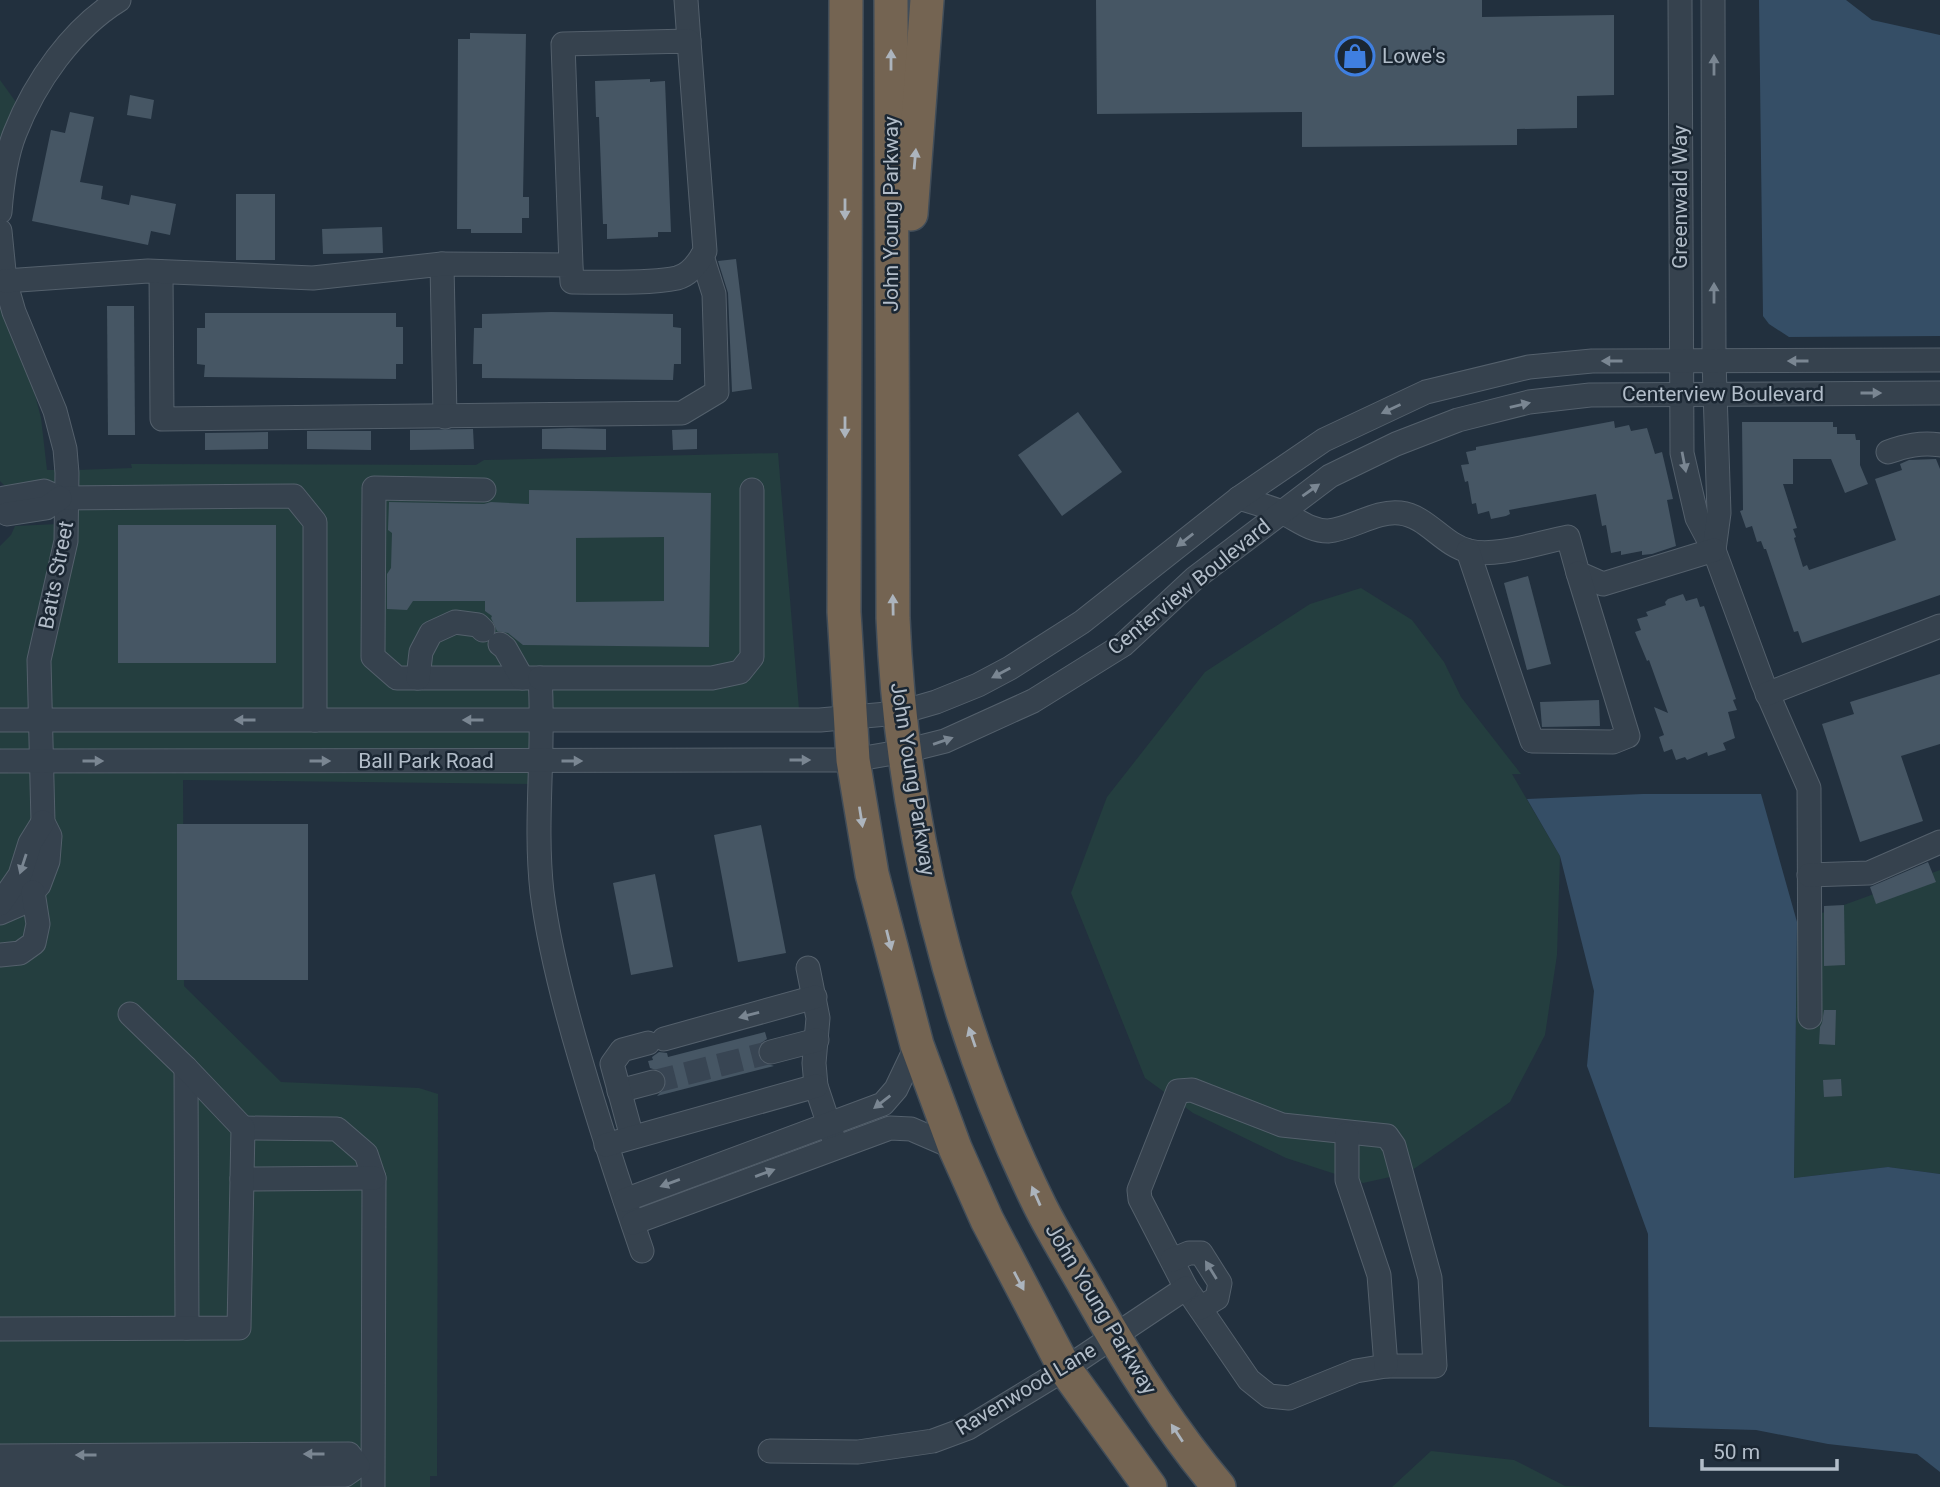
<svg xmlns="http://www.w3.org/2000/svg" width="1940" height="1487" viewBox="0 0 1940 1487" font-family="Roboto,sans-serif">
  <rect width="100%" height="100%" fill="#22303e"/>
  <g fill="#243e3f">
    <path d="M0,80L18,105L0,153Z"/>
    <path d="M0,296L31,379L41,418L47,470H58L59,484L10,491L0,481Z"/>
    <path d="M778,453L799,709H51L49,661L76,543L79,486L76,470L132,468L131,464L476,465L484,460Z"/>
    <path d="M58,524L32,709H0V546L11,535L15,526Z"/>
    <path d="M1361,588L1412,620L1444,662L1461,697L1521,774H1512L1560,856L1557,955L1545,1035L1510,1102L1408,1173L1363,1183L1286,1158L1193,1113L1145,1078L1071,893L1107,797L1205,672L1310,604Z"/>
    <rect x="0" y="730" width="32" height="21"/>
    <rect x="51" y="730" width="480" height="20"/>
    <path d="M530,771V784L183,780L184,986L281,1082L419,1088L438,1094L437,1476H430V1487H0V772Z"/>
    <path d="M1940,870V1174L1888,1167L1794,1178L1797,922Z"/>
    <path d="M1431,1451L1514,1460L1565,1486L1592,1487H1392Z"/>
  </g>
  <g fill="#354e66">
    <path d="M1759,0H1846L1872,20L1940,35V336L1789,337L1769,324L1763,316Z"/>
    <path d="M1643,794H1761L1797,922L1794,1178L1888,1167L1940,1174V1472L1917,1454L1828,1444L1756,1430L1649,1427L1648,1234L1587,1066L1594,991L1560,856L1527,799Z"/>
  </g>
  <g fill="#465664" fill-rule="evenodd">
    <path d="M1096,0H1482V17L1614,15V95L1577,96V128L1517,129V145L1302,147V112L1097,114Z"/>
    <path d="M470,33L526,34L523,197H529V218H522V233H471V229H457L458,39H470Z"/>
    <path d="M650,79V82L665,81L671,232H658V237L607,239V224H603L599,117H596L595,81Z"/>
    <path d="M130,95L154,100L151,119L127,115Z"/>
    <path d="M70,112L94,117L80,182L103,186L101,199L129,205L131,195L176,204L170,235L151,231L148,245L32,221L51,130L65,133Z"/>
    <rect x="236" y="194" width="39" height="66"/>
    <path d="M382,227L383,253L323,254L322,229Z"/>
    <path d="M736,259L752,389L732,392L728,293L718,261Z"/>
    <path d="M107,306H134L135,435H108Z"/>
    <path d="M551,312L673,314V327L681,328V364H674L673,380L482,378V364H473L474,328H482V314Z"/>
    <path d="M205,313H396V327H403V364H396V379L204,377L205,365L197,364V328H205Z"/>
    <path d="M1078,412L1122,472L1062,516L1018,455Z"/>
    <path d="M1614,421L1615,428L1629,425L1631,431L1647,428L1655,454L1662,452L1673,499L1667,500L1676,546L1652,554L1642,555V551L1621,555V551L1611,553L1606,525L1602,526L1596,494L1509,510L1510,514L1506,516L1491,519L1489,511L1478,514L1476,503L1472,504L1468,481L1465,482L1461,465L1469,464L1466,452L1476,450V447Z"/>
    <path d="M1742,422H1833V427H1837V434H1855L1856,440H1860V465L1868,484L1845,493L1831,459H1793V484H1783L1797,528L1793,529L1796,537L1794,538L1803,567L1807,565L1809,570L1896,540L1875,479L1902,470L1900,464L1909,460L1936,459L1940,469V595L1802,643L1798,631L1794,632L1766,549H1764L1761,541L1757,542L1752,526L1746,528L1740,511L1743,510Z"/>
    <path d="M570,428L606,429V450L542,449V429Z"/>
    <path d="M473,429L474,449L410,450V430Z"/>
    <path d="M697,429V449L673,450L672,430Z"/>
    <path d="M307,431H371V450L307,449Z"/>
    <path d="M268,432V449L205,450V433Z"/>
    <path d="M529,490L711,493L709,647L523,645L508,633L497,631L491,618L492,616L485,611V601H413L407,610L387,609V574L391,568L392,533L388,530L389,502L484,504L491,502L529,504ZM664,537V601L576,602V538Z"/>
    <rect x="118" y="525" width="158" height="138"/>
    <path d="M1528,576L1551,664L1527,670L1504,583Z"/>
    <path d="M1683,594L1686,601L1697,598L1700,607L1704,606L1736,699L1733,700L1737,710L1728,712L1735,738L1723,743L1726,750L1708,756L1707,752L1687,760L1685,757L1676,760L1672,749L1664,752L1659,737L1664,735L1654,707L1668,713L1649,660L1647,661L1635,632L1641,630L1637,619L1648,616L1646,612L1666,605L1665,602L1668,599Z"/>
    <path d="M1940,674V744L1901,756L1923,821L1860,842L1822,724L1854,714L1850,702Z"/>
    <path d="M1599,700L1600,726L1542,727L1540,702Z"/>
    <rect x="177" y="824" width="131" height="156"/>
    <path d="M761,825L786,953L738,962L714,835Z"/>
    <path d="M1928,862L1936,882L1876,904L1870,887Z"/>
    <path d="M655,874L673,967L631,975L613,883Z"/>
    <path d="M1844,905L1845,965L1824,966V906Z"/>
    <path d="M1824,1010H1836L1835,1045L1819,1044L1820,1027L1822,1023Z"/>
    <path d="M765,1032L767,1039L761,1043L757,1055L762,1062L774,1066L657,1096L666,1086L667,1079L662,1072L650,1068L648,1061L653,1060L652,1057L659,1052L667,1053L668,1057Z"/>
    <path d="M1841,1079L1842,1096L1824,1097L1823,1080Z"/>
  </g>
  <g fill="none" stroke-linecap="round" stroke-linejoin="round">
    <path stroke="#384553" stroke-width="23" stroke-dasharray="23 11" stroke-linecap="butt" d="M653,1082L771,1052"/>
    <defs>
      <g id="minor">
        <path d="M686,0L689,41"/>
        <path d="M1680,0L1682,453L1697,518L1714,550L1763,683L1809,788L1810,1017"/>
        <path d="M1713,0L1714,361L1719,513L1714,550"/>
        <path d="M0,212C2,186 5,158 15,133C35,82 72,29 119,0"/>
        <path d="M0,231L5,281L14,312L55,411L65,449L67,473L66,541L39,660L43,822L50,836L48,861L39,885L23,903L0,913"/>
        <path d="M442,264L445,417"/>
        <path d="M161,272L162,419L682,413L717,392L714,294L702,256"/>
        <path d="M5,281L148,271L313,278L442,264L571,265L563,44L689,41L705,251C699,262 689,275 677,278C650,284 601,282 572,282L571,265"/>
        <path d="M1888,452C1905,446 1921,442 1940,445"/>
        <path d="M484,490L374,488L373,657L397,678H540C545,749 534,821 542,892C549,948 564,1004 580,1058C599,1123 620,1187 642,1251"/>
        <path d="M4,498L44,491L60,498L294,496L315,522V720"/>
        <path d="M1239,498C1252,502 1266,506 1279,511C1296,518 1309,531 1328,531C1352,529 1376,510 1400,513C1427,516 1443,545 1469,551C1496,558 1540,542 1568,537L1578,573L1603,584L1714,550"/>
        <path d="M7,514L46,508L60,498"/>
        <path d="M1468,551L1532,741L1613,742L1628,736L1578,573"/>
        <path d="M500,644L505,648L522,678"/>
        <path d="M418,678L421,652L431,633L455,622L478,625L483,630"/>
        <path d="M540,678H712L740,672L752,657V490"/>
        <path d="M1767,694L1940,626"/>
        <path d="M0,720H820L898,713L936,702L978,685L1010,668L1082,622L1239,498L1324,440L1426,392L1529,367L1592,361L1940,360"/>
        <path d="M0,761L826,760H853L905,751L945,741L1033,701L1123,645L1195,578L1330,476L1396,444L1458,420L1529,402L1590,395L1940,393"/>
        <path d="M1809,875L1869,873L1940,842"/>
        <path d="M0,904L20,875L30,843L43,822"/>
        <path d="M0,955L20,953L34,943L38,924L33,892"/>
        <path d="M808,968L818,1018L814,1063L816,1086L834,1140"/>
        <path d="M664,1039L815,997"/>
        <path d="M771,1052L817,1040"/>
        <path d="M186,1068L187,1328"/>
        <path d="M1192,1090L1282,1125L1387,1136L1394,1146L1430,1278L1435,1366H1386L1356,1371L1289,1398L1269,1396L1249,1380L1186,1288L1140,1199L1139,1190L1178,1091Z"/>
        <path d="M619,1091L653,1082"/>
        <path d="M243,1128L337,1129L366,1154L374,1178L373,1487"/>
        <path d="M1347,1134V1180L1379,1275L1386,1366"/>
        <path d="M632,1137L612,1064L622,1050L648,1043"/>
        <path d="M606,1145L816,1086"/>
        <path d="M242,1179L374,1178"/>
        <path d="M625,1200L883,1104L896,1089L917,1045"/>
        <path d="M633,1223L890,1128L911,1129L955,1148"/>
        <path d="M1172,1260L1189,1253H1201L1220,1283L1217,1298L1200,1308"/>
        <path d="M0,1329L239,1328L243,1128L186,1068L130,1014"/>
        <path d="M770,1451L858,1452L933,1441L968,1428L1065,1369L1186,1288"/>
        <path d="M0,1456L349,1454L358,1466L345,1475L0,1478"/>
      </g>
      <g id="highway">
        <path d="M846,0L844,612L853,760L872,874L917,1045L955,1148L987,1220L1065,1369L1150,1487"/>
        <path d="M891,0L893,618C901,817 952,1027 1040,1206C1055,1236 1073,1264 1089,1293C1127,1361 1169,1428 1219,1487"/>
        <path d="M911,214L927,0"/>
      </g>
    </defs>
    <use href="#minor" stroke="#54606c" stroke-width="25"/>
    <use href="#highway" stroke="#414d59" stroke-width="36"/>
    <use href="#minor" stroke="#36424e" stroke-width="23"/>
    <use href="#highway" stroke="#746452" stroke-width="33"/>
  </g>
  <defs><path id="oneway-solid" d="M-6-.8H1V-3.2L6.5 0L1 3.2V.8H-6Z" transform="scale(1.75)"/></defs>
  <g fill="#acb4bd">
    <use href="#oneway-solid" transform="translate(891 60) rotate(-90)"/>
    <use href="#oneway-solid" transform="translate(915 159) rotate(-85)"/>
    <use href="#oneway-solid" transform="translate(845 209) rotate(90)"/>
    <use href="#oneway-solid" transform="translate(845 427) rotate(90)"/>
    <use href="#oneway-solid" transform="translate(893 605) rotate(-91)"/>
    <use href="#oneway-solid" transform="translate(861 817) rotate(81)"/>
    <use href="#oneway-solid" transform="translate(889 940) rotate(76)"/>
    <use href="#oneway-solid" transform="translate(972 1037) rotate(-109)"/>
    <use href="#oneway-solid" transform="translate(1036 1196) rotate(-114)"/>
    <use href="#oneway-solid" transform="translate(1019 1281) rotate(62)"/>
    <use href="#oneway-solid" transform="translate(1177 1433) rotate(-123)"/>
  </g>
  <g fill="#7a8692">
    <use href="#oneway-solid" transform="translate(1714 65) rotate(-90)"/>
    <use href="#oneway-solid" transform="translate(1714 293) rotate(-90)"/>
    <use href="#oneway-solid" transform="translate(1612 361) rotate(180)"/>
    <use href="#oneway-solid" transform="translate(1798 361) rotate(180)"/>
    <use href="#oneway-solid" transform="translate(1871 393)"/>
    <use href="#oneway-solid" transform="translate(1520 405) rotate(-13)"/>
    <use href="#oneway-solid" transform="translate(1391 409) rotate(155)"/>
    <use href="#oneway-solid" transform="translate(1684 462) rotate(79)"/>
    <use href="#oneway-solid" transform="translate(1311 490) rotate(-35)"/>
    <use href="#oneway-solid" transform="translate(1185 540) rotate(142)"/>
    <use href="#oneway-solid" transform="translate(1001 673) rotate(152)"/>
    <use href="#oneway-solid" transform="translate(245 720) rotate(-180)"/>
    <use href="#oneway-solid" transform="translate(473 720) rotate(180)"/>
    <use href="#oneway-solid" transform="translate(943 741) rotate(-19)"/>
    <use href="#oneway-solid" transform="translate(800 760)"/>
    <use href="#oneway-solid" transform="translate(93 761)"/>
    <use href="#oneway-solid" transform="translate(320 761)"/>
    <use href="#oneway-solid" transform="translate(572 761)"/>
    <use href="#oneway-solid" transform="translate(23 864) rotate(108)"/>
    <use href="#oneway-solid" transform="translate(749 1015) rotate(165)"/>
    <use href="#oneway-solid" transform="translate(882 1102) rotate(142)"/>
    <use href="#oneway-solid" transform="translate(765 1173) rotate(-20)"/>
    <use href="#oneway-solid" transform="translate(670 1183) rotate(160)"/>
    <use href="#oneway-solid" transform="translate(1211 1270) rotate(-122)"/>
    <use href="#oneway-solid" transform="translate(314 1454) rotate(180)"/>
    <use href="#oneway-solid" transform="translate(86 1455) rotate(180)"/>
  </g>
  <defs>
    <symbol id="shop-ring" viewBox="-11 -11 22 22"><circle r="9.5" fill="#1b2733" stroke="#3f7fe0" stroke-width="1.5"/><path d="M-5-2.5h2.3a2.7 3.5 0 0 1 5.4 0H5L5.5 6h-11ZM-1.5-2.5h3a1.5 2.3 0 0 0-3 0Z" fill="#3f7fe0"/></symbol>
  </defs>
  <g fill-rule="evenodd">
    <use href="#shop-ring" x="1333" y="34" width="44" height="44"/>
  </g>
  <g text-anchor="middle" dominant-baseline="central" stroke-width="5" stroke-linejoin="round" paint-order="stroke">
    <g font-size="21" fill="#b2bdc9" stroke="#1b2733" text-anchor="start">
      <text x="1382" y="56">Lowe's</text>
    </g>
    <g font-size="21" fill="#b2bdc9" stroke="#1b2733">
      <text transform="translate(1680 197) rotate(-90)">Greenwald Way</text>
      <text transform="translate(891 214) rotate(-90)">John Young Parkway</text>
      <text x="1723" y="394">Centerview Boulevard</text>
      <text transform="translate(56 575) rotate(-79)">Batts Street</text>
      <text transform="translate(1189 587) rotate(-39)">Centerview Boulevard</text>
      <text x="426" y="761">Ball Park Road</text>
      <text transform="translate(913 779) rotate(81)">John Young Parkway</text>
      <text transform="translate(1101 1309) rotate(59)">John Young Parkway</text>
      <text transform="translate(1026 1389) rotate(-31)">Ravenwood Lane</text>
    </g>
  </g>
  <path d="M1702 1459v10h135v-10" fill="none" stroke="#b2bdc9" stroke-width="3.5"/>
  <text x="1713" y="1459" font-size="21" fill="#b2bdc9" stroke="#1b2733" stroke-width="5" paint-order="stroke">50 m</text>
</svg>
